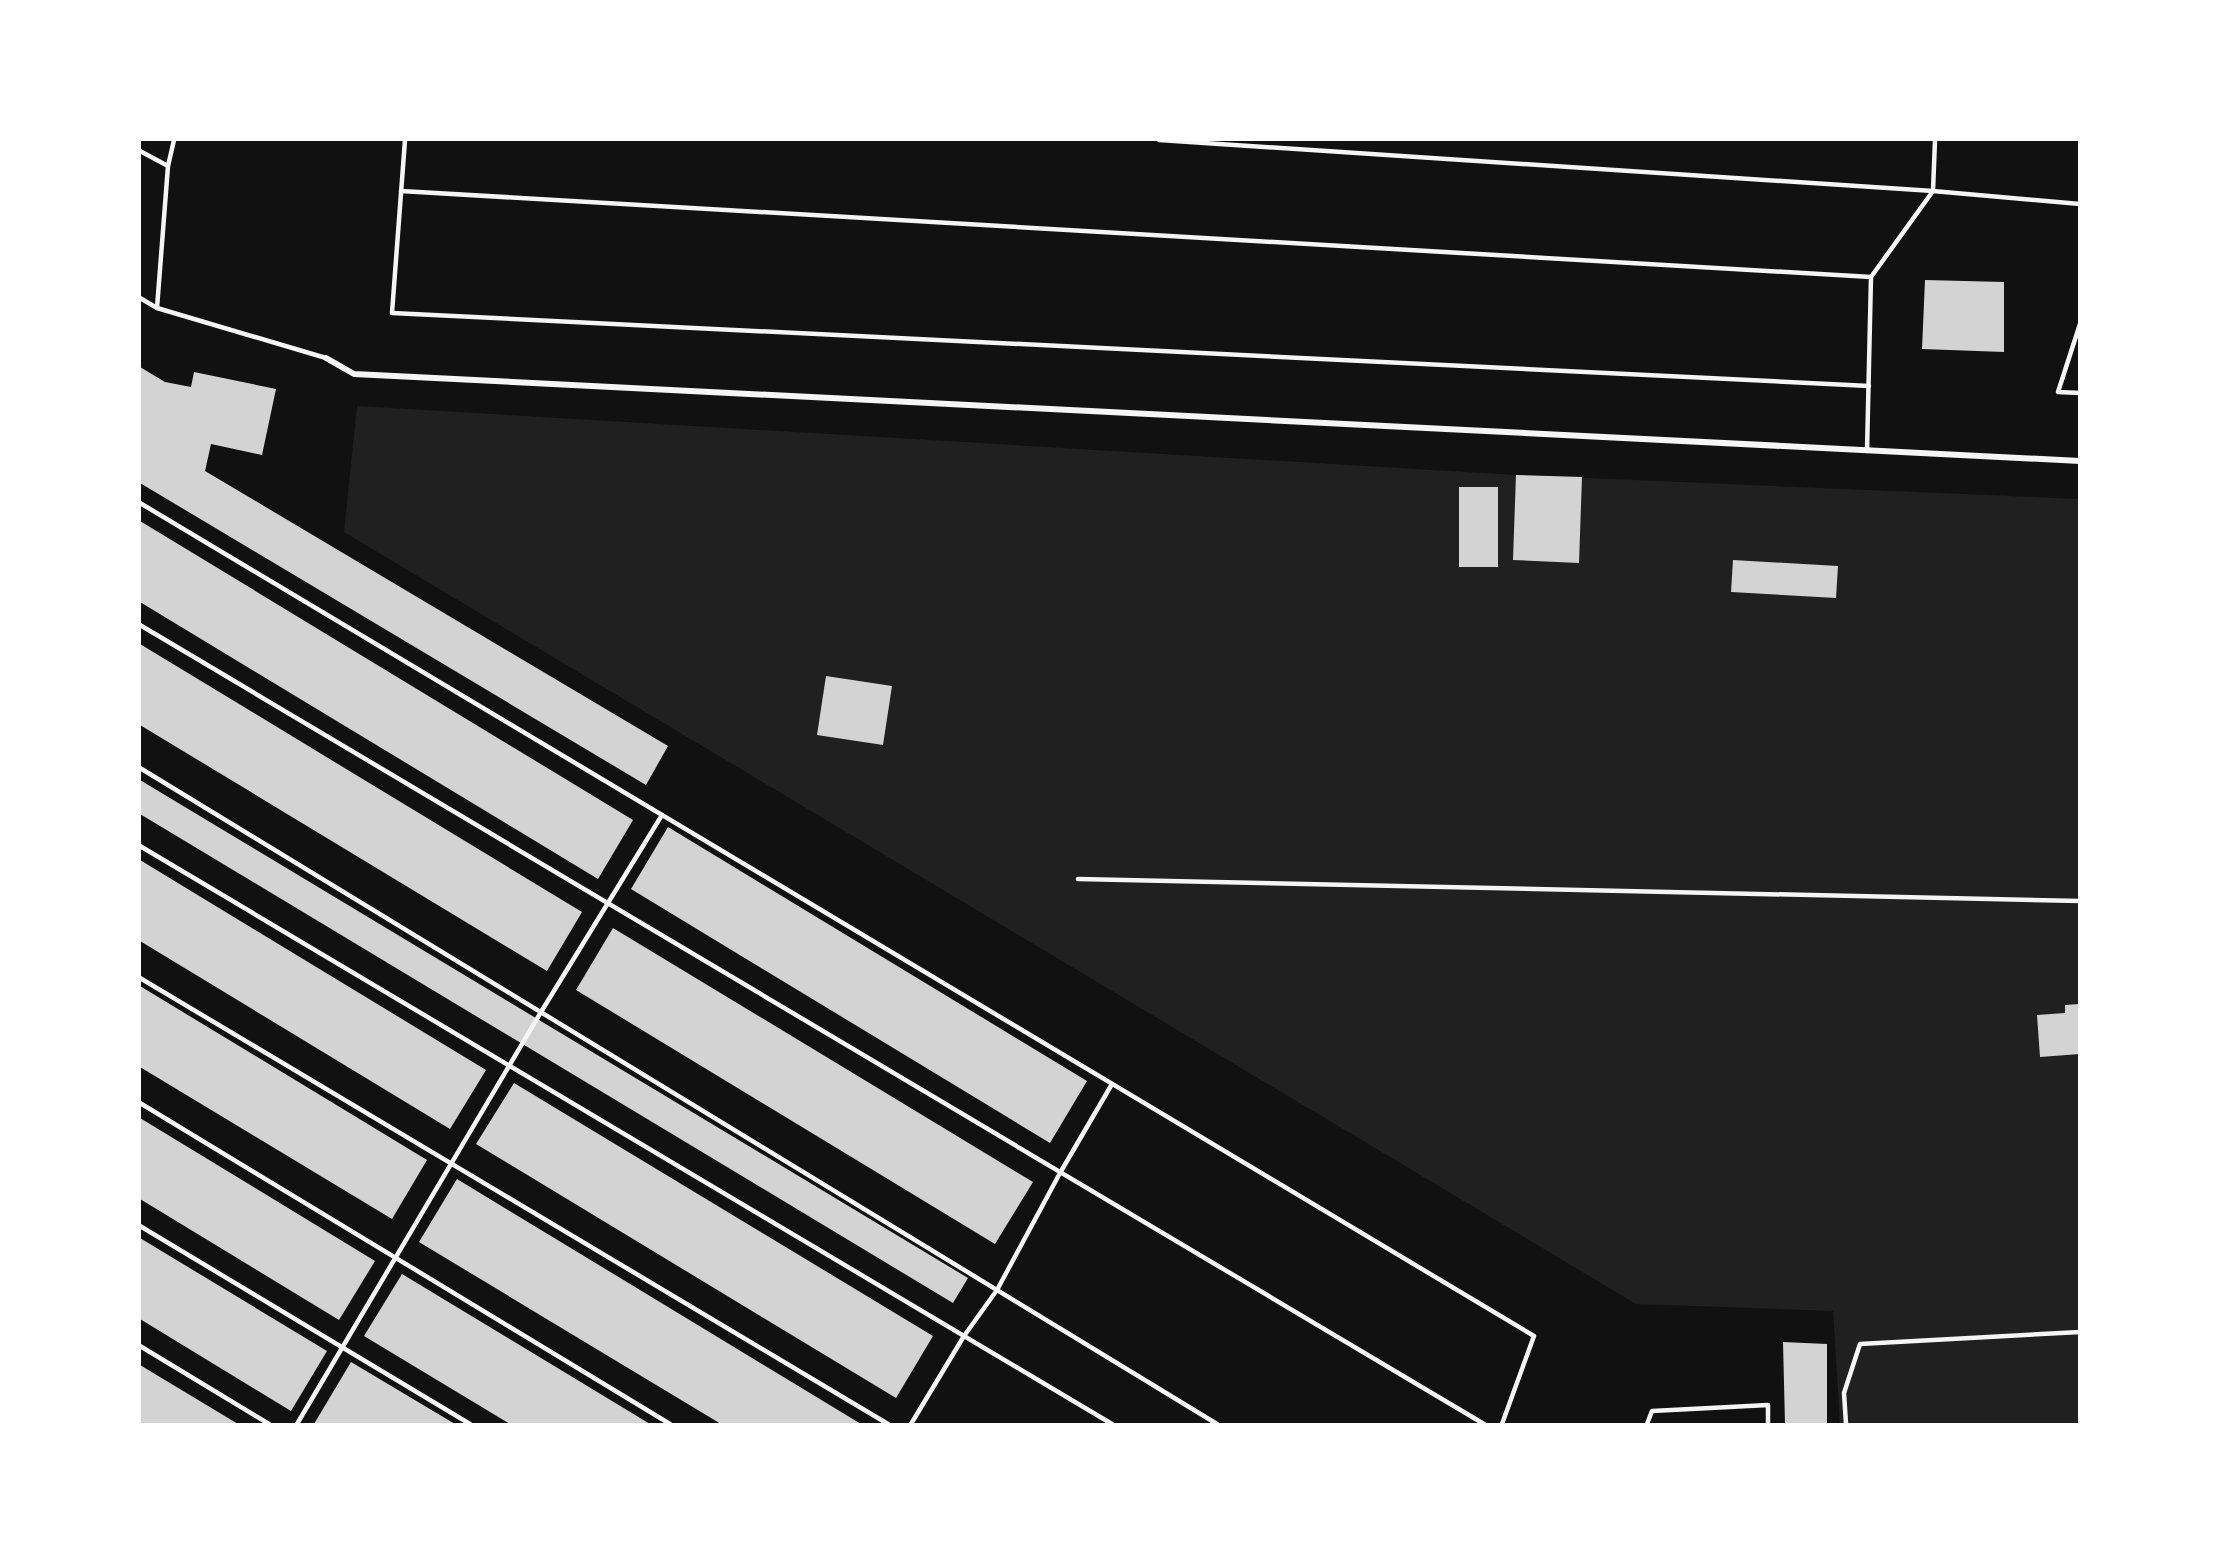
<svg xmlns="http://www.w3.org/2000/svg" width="2219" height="1564" viewBox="0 0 2219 1564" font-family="'DM Sans',sans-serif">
  <rect width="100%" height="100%" fill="#111"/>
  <path fill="#202020" d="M357,406L1516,475L2079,499V1424H1840L1833,1311L1636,1304L344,532Z"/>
  <g fill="#d3d3d3">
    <path d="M1925,280L2004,282V352L1922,349Z"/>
    <path d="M140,367L165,382L191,387L194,372L276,389L262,455L211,444L205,471L668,746L646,785L140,483Z"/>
    <path d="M1516,475L1582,477L1579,563L1513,560Z"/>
    <rect x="1459" y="487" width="39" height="80"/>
    <path d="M140,521L633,820L598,879L140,602Z"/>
    <path d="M1733,560L1838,566L1836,598L1731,592Z"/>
    <path d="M140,644L582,912L547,971L140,725Z"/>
    <path d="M826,676L892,686L883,745L817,735Z"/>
    <path d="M140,780L968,1278L953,1303L140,814Z"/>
    <path d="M668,827L1087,1081L1050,1143L631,889Z"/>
    <path d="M140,860L486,1070L450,1129L140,941Z"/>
    <path d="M613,928L1033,1182L995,1244L576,990Z"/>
    <path d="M140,986L427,1160L392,1219L140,1067Z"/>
    <path d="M2079,1004L2080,1054L2040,1057L2037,1015L2065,1013V1005Z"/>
    <path d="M514,1083L933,1336L896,1398L476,1144Z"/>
    <path d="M140,1118L375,1261L339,1320L140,1199Z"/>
    <path d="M457,1179L861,1424H721L419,1242Z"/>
    <path d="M140,1238L327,1351L291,1411L140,1319Z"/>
    <path d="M402,1274L650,1424H510L364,1336Z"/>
    <path d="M1783,1342L1827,1344V1424H1785Z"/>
    <path d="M351,1362L455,1424H314Z"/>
    <path d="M140,1365L238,1424H140Z"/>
  </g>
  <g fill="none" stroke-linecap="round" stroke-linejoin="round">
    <g stroke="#f5f5f5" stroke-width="4.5">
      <path d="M405,140L392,313L1869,386"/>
      <path d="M1159,140L1933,191L2080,204"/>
      <path d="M140,151L168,166"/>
      <path d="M401,191L1871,277"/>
      <path d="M140,298L157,308L326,358"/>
      <path d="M157,308L168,166L174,140"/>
      <path d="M2080,324L2058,392L2080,393"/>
      <path d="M1867,451L1871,277L1933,191L1935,140"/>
      <path d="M140,503L1534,1336L1502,1424"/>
      <path d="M140,625L1484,1424"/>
      <path d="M140,768L1217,1424"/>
      <path d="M140,846L1112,1424"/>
      <path d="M1078,879L2080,901"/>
      <path d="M140,978L888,1424"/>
      <path d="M140,1103L670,1424"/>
      <path d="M140,1226L470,1424"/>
      <path d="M140,1346L269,1424"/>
      <path d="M297,1424L541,1012L662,815"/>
      <path d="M911,1424L964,1336L997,1290L1060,1173L1112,1084"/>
      <path d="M1647,1424L1652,1411L1768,1405V1424"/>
      <path d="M1846,1424L1844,1393L1860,1344L2080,1332"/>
    </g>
    <path stroke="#f5f5f5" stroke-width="6" d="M326,358L354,374L2080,461"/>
  </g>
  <rect width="2219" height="1564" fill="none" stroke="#ffffff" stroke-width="282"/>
</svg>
